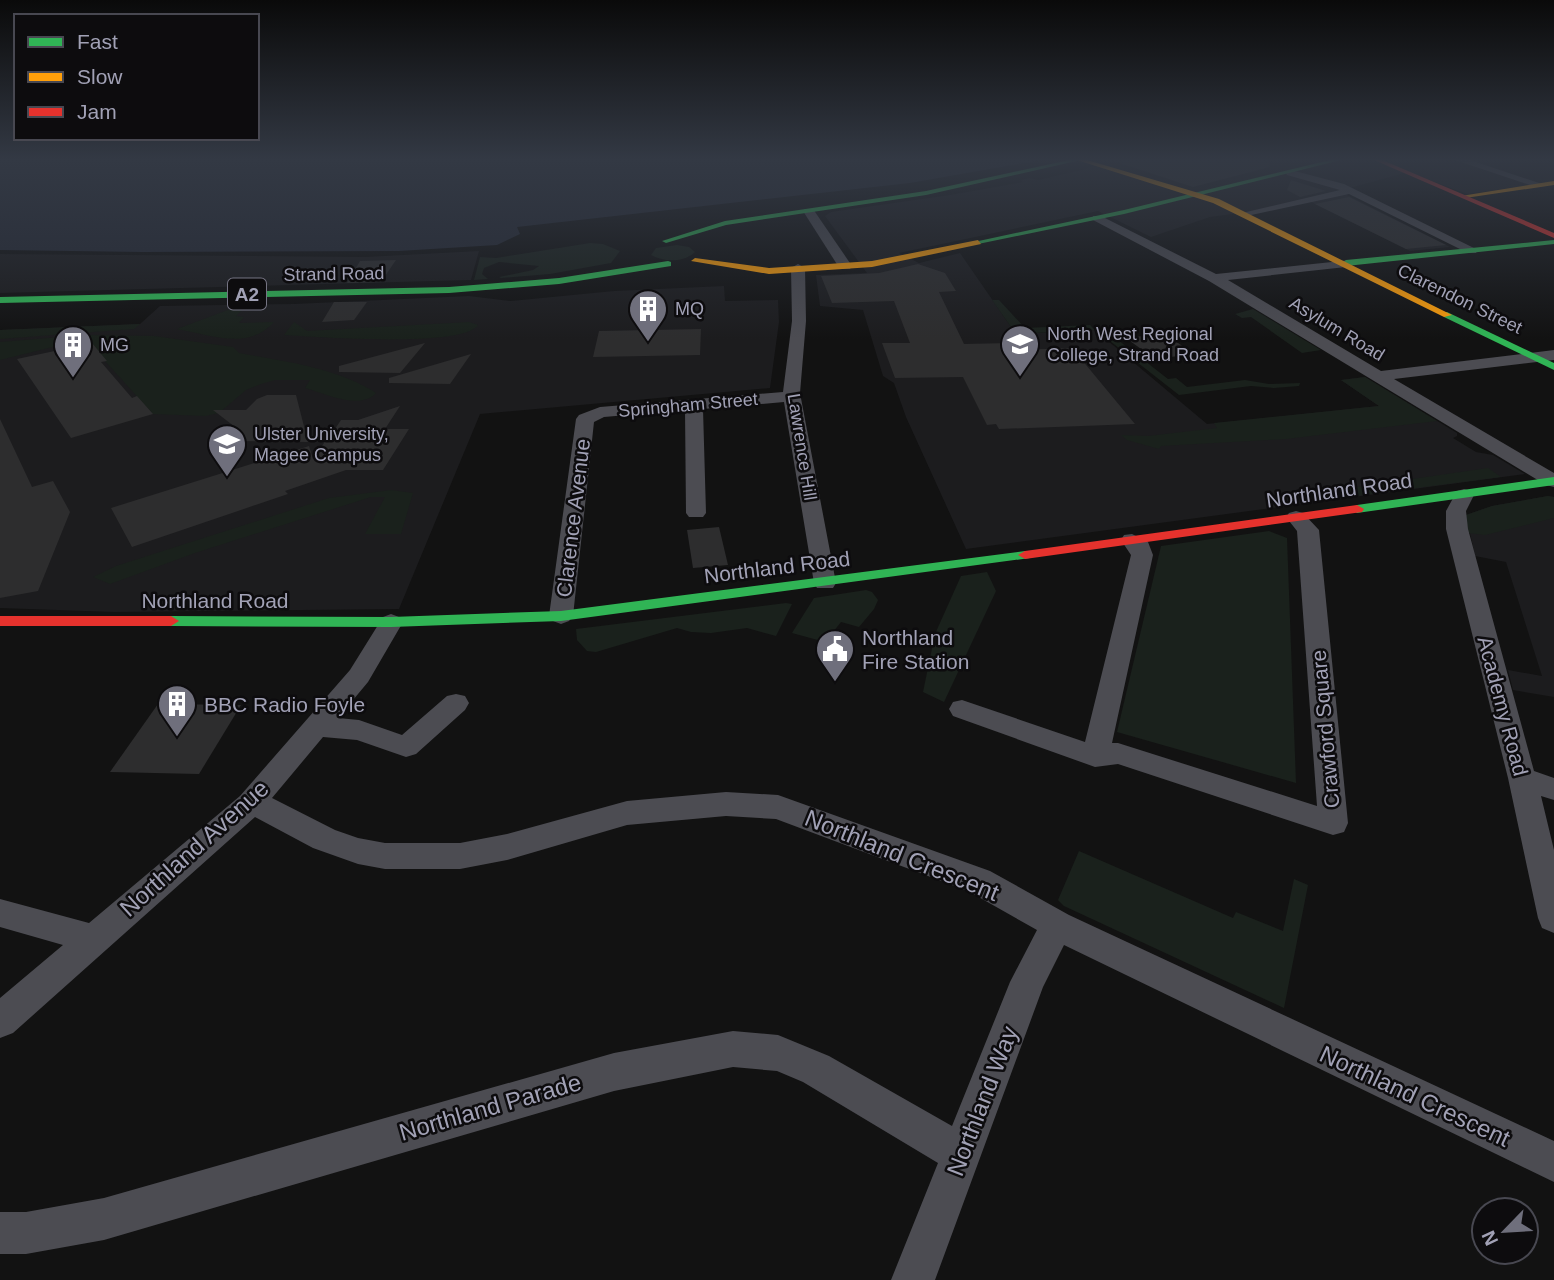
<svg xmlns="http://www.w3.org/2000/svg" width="1554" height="1280" viewBox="0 0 1554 1280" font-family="Arial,sans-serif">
  <rect width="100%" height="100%" fill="#121212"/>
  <g fill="#1c1c1e">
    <path d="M1103,160H1554V182L1467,194L1408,172L1339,191L1450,247L1410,251L1305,199L1262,210L1210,217L1151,237L1098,211L899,253L919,263L960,253L1016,334L1095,330L1207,424L1379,406L1341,380L1365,377L1457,433V436L1453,438L1476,452L1493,455L1525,474L966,549L906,417L894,383L883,376L863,310L820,306L816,275L867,273L825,216L831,212L950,195L1023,182L1021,180L1030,178L1038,180L1086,169Z"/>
    <path d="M479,251L471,280L0,293V254L365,257Z"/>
    <path d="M724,286L725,301L778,300L779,322L770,388L480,414L399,609L114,612L0,608V330L140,324L160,306L294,304L469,296L511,301L614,291Z"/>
    <path d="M1548,496L1554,497V697L1513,690L1508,670L1542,676L1506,562L1475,556L1466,515L1492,506Z"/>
  </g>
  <g fill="#1a211c">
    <path d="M590,243L603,244L620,251L611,263L550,274L501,278L499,277L533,270L539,266L499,262L484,268L482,274L488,279L474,280L480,257L496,258Z"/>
    <path d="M677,245L689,247L695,252C684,263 663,262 651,255L656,248Z"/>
    <path d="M992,300H999L1025,328L1090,325L1095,330L1016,334Z"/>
    <path d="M245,307L236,316L244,317L239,323L274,322C248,351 211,335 177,329L233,308Z"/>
    <path d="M1253,309L1321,350L1302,353L1251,317L1242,318L1235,314Z"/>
    <path d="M294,322L307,331L469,322L478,325C464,348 315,337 284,335Z"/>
    <path d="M140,324L134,329L0,339V330Z"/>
    <path d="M86,335L154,336L233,347L239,353C283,361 339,368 376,393C360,411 324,393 305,388L310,380H275L261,384L246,390L219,413L205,416L153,414L85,339L0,360V342Z"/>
    <path d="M1118,340L1168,379L1176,378L1187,387L1245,380L1269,384L1300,383L1299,386L1274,388L1251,386L1179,395L1110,341Z"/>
    <path d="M1365,377L1437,421L1286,439L1161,446L1159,449L1127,440L1121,435L1148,436L1217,428L1214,423L1379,406L1341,380Z"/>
    <path d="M1488,468L1501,477L1317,501L1309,494Z"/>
    <path d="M391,490L413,493L401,534H365L385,497H371L195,553L110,584L93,577L116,566L329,498Z"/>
    <path d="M1548,496L1554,497V518L1485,535L1468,533L1466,515L1492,506Z"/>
    <path d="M1269,531L1287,538L1296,783L1117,732L1161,546Z"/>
    <path d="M987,572L996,591L944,702L923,692L935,634L961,576Z"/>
    <path d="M866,590L872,592L878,600L874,609L859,627L841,622L825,642L792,633L814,598Z"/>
    <path d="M786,603L792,604L776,636L747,628L711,633L691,632L677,628L596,652L587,651L577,640L576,629Z"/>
    <path d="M1079,851L1233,918L1236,912L1283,931L1294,879L1308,885L1284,1008L1064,906L1058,900Z"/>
  </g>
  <path fill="#252934" d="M0,160H1041L910,183L517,227L520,234L497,245L399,251L143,252L0,250Z"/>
  <g fill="#2d2d2e">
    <path d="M1110,160H1269L1270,167L1193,187Z"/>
    <path d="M1291,180L1326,191L1300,197L1287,190Z"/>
    <path d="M1349,197L1442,243L1446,245L1406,249L1315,204Z"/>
    <path d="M396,260L381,282L347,283L360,261Z"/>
    <path d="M918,264L945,273L956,291L939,292L964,344L1011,343L1017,350L1072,348L1135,424L999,429L996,424L987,425L963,377L895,378L882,343H910L894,301L832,303L821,276L879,273Z"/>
    <path d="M334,302H367L354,320L322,322Z"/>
    <path d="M701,329L700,355L593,357L599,331Z"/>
    <path d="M1165,334L1194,354L1155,359L1130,341L1136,340L1133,337Z"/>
    <path d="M92,343L107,361L101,362L132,398L137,396L153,414L71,438L17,359Z"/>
    <path d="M425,343L400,373L339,372V366Z"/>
    <path d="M471,354L450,384L389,383V378Z"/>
    <path d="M267,395H296L308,442L228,441L239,430L213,410H246L257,399Z"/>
    <path d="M400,406L385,429H409L383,470H346L285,491L288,494L132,547L111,508L309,446L313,459L326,440L331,439V435L341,420H358Z"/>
    <path d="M0,419L32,487L53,481L70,512L38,591L0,598Z"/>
    <path d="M719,527L728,565L693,568L687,530Z"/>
    <path d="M158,704L241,705L199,774L110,772Z"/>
  </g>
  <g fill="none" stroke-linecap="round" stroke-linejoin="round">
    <g fill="#4c4c52" fill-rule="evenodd">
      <path d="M1455,160H1470L1545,185L1536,187Z"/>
      <path d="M1291,170L1344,184L1478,250L1476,253H1468L1349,194L1242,217V213L1340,190L1287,175L1286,173Z"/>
      <path d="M805,209H813L852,266L850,269H840L803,211Z"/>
      <path d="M1093,216H1101L1216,274L1351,260L1353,263L1346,267L1228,280L1381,371L1554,350V360L1394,379L1554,473V487L1546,485L1209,281L1093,220Z"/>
      <path d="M798,264L805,268L806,321L800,393L836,583L833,588H817L814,583L784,402L703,409L706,513L703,517H689L686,513L685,410L604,417L594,422L573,616L569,621L561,624L553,621L549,616L576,419L579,415L600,407L783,392L792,321L791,268Z"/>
      <path d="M1464,489L1471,491L1474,495L1466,511L1468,529L1534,771L1554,778V800L1541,796L1554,850V933L1542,928L1538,918L1508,778L1446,529V511L1457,491Z"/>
      <path d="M1296,511L1303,513L1319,530L1348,823L1344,832L1333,835L1118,764L1095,767L953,716L949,709L953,702L962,700L1085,742L1131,555L1121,540L1124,535L1132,534L1148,542L1153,555L1112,743H1118L1317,806L1297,531L1286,517L1289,513Z"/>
      <path d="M391,614L399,617L403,622L368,682L338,718L359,720L402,735L447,696L456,694L465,696L469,703L465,710L416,754L406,757L357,740L323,737L272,798L335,830L358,838L385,843H460L507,834L627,801L726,792L778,795L990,871L1069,915L1554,1141V1182L1064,945L1043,987L935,1280H891L938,1163L803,1082L777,1071L733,1067L614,1091L104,1240L26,1254H0V1212H26L104,1198L614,1053L733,1031L778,1035L829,1056L952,1126L1010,982L1037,930L968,891L776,819L726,816L627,825L507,860L460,869H385L358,864L313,848L255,817L13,1033L0,1038V998L63,945L0,927V899L89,923L240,796L350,670L383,617Z"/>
    </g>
    <g fill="#30b455" fill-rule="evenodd">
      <path d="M1069,160H1081L926,195L726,225L666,243L662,241L725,221L926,191Z"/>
      <path d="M1330,160H1341L1124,214L978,244L974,242L1124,210Z"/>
      <path d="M1554,240V244L1346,266L1342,263L1346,260Z"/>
      <path d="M668,261L671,262V266L559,284L449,293L0,303V297L449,287L559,278Z"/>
      <path d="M1447,312L1554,363V370L1444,317V313Z"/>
      <path d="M1554,477V485L1357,513L1350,509L1357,505Z"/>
      <path d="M1025,551L1030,552L1032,555L1030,558L561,621L391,627L171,626L163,621L171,616L391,617L561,611Z"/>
    </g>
    <g fill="#ff9f0a" fill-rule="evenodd">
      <path d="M1077,160H1087L1219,199L1452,315L1444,317L1213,203Z"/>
      <path d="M1554,181V185L1465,198L1461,196Z"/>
      <path d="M978,240L981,244L872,267L769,274L691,261L695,258L769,268L872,261Z"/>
    </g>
    <g fill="#e5322d" fill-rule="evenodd">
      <path d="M1374,160H1382L1554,233V238Z"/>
      <path d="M1357,505L1364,509L1362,512L1025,559L1018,555L1025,551Z"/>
      <path d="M0,616H171L179,621L171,626H0Z"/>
    </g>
  </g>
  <linearGradient id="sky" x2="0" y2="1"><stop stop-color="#0a0a0a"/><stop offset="0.47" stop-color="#333944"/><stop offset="1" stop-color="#333944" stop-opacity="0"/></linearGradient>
  <rect width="1554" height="339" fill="url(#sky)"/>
  <defs>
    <symbol id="building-pin" viewBox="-11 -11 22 30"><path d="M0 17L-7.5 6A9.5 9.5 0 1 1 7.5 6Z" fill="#6f6f7c" stroke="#0d0c0e"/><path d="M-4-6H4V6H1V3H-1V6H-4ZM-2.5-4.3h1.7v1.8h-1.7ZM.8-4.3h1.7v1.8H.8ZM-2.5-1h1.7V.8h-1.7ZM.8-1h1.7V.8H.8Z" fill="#fff"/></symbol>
    <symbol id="university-pin" viewBox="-11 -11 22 30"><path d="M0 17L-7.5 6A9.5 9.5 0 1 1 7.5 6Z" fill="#6f6f7c" stroke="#0d0c0e"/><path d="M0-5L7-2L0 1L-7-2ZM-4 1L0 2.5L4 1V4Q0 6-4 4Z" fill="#fff"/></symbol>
    <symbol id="civic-pin" viewBox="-11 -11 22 30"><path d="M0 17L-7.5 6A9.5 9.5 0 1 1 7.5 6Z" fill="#6f6f7c" stroke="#0d0c0e"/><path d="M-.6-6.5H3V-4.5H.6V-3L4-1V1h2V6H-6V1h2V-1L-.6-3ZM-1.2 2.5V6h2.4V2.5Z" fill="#fff"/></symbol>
  </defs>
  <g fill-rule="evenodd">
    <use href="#building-pin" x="626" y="287" width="44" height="60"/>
    <use href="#university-pin" x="998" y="322" width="44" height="60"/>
    <use href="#building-pin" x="51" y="323" width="44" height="60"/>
    <use href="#university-pin" x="205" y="422" width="44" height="60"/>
    <use href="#civic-pin" x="813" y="627" width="44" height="60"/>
    <use href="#building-pin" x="155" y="682" width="44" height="60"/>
  </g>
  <g text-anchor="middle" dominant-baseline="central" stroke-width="5" stroke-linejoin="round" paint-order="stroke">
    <g font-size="18" fill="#a1a1b5" stroke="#0d0c0e">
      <text transform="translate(334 274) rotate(-1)">Strand Road</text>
      <text transform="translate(1460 299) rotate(26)">Clarendon Street</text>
      <text transform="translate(1337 329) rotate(31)">Asylum Road</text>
      <text transform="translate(688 405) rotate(-5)">Springham Street</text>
      <text transform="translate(802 447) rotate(81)">Lawrence Hill</text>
    </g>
    <g font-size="18" fill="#a1a1b5" stroke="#0d0c0e" text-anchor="start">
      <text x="675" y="309">MQ</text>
      <text x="1047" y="334">North West Regional<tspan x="1047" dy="21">College, Strand Road</tspan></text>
      <text x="100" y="345">MG</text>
      <text x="254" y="434">Ulster University,<tspan x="254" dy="21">Magee Campus</tspan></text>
    </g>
    <rect fill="#0d0c0e" stroke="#757483" stroke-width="2" x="228" y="278.5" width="38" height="31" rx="5"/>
    <g font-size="19" font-weight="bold" fill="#a1a1b5">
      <text x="247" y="294">A2</text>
    </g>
    <g font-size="21" fill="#a1a1b5" stroke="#0d0c0e">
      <text transform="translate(1339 490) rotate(-8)">Northland Road</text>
      <text transform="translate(573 518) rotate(-83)">Clarence Avenue</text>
      <text transform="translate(777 567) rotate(-7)">Northland Road</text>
      <text x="215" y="600">Northland Road</text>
      <text transform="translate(1503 706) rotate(75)">Academy Road</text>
      <text transform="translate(1325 729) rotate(-95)">Crawford Square</text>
    </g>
    <g font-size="21" fill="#a1a1b5" stroke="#0d0c0e" text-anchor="start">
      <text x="862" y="637">Northland<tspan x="862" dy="24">Fire Station</tspan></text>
      <text x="204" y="704">BBC Radio Foyle</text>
    </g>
    <g font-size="24" fill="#a1a1b5" stroke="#0d0c0e">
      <text transform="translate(194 848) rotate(-42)">Northland Avenue</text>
      <text transform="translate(902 855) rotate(22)">Northland Crescent</text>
      <text transform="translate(1415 1096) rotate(25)">Northland Crescent</text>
      <text transform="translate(982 1101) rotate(-69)">Northland Way</text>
      <text transform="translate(490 1107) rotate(-16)">Northland Parade</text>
    </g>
  </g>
  <rect x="14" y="14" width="245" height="126" fill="#0d0c0e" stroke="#484851" stroke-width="2"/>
  <rect x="28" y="37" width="35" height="10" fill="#30b455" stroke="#484851" stroke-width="2"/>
  <text x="77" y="49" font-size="21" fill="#a1a1b5">Fast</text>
  <rect x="28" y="72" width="35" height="10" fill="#ff9f0a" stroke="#484851" stroke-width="2"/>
  <text x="77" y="84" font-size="21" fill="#a1a1b5">Slow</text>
  <rect x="28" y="107" width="35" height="10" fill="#e5322d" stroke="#484851" stroke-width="2"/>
  <text x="77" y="119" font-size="21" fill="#a1a1b5">Jam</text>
  <g transform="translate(1505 1231) rotate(245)"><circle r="33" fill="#0d0c0e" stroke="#484851" stroke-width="2"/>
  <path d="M0-5L12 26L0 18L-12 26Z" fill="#6f6f7c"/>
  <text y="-10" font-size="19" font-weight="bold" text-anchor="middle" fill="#a1a1b5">N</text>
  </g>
</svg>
